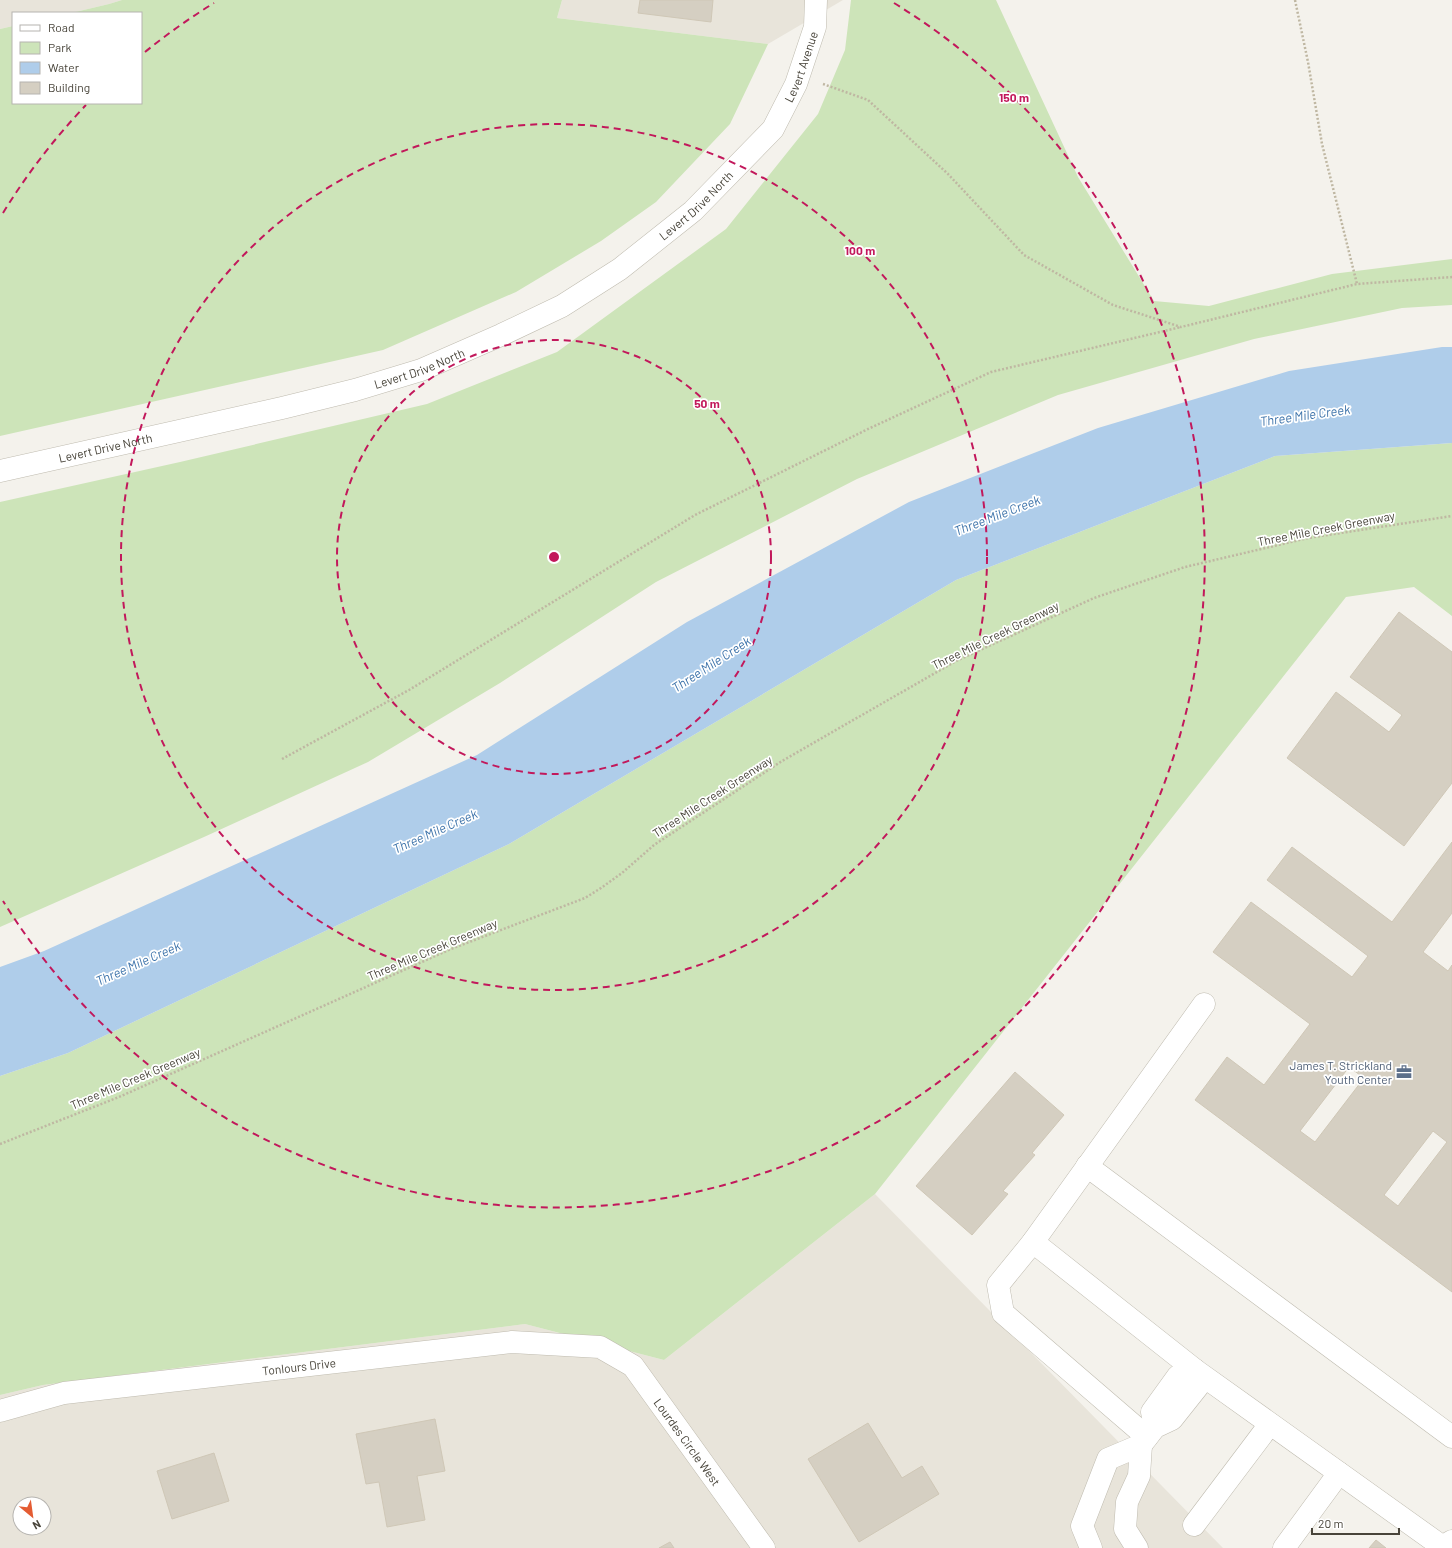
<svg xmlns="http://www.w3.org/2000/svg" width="1452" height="1548" viewBox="0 0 1452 1548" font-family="Barlow,sans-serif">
  <rect width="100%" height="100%" fill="#f4f2ec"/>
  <g fill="#e8e4da" fill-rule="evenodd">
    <path d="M0,0H122L109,4L71,13H13V26L0,29Z"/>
    <path d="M562,0H843L768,44L557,18Z"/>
    <path d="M875,1194L1223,1548H0V1395L43,1385L525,1324L664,1360ZM20,1504H44V1528H20Z"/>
  </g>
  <g fill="#cde4b9">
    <path d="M122,0H562L557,18L768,44L730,124L656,202L601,241L516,292L383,350L0,436V29L13,26V103H141V13H71L109,4Z"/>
    <path d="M851,0H996L1078,177L1154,301L1209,306L1332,274L1452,259V305L1402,308L1254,339L1058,395L857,479L656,582L500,683L368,762L204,837L0,927V502L180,462L427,404L557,352L726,229L818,114L845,50Z"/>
    <path d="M1452,443V616L1414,587L1346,597L875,1194L664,1360L525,1324L43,1385L0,1395V1076L68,1053L509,844L956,580L1275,456Z"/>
  </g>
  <path fill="#afcdea" d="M1442,347H1452V443L1275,456L956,580L509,844L68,1053L0,1076V967L44,951L477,755L687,622L909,502L1098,428L1289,371Z"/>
  <g fill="#d5cfc2" stroke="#cfc7b6" fill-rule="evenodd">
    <path d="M640,0H713L711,22L638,13Z"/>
    <path d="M1399,612L1452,652V783L1404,846L1287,758L1336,692L1389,732L1402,715L1350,677Z"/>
    <path d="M1452,842V913L1423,952L1448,971L1452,965V1292L1195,1100L1227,1057L1264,1085L1310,1024L1213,952L1251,902L1352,977L1368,956L1267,880L1292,847L1392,922ZM1349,1067L1364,1078L1315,1142L1300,1131ZM1433,1131L1447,1142L1398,1206L1384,1195Z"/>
    <path d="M1015,1072L1064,1115L1032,1153L1035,1155L1003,1191L1008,1194L972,1235L916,1186Z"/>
    <path d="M435,1419L445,1471L417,1476L425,1520L387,1527L379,1482L366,1484L356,1434Z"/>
    <path d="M868,1423L902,1478L922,1466L939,1494L859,1542L808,1459Z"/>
    <path d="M214,1453L229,1501L172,1519L157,1471Z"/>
    <path d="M1376,1540L1386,1548H1369Z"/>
    <path d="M670,1542L674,1548H659Z"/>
  </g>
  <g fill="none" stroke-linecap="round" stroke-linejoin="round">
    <defs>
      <g id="minor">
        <path id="s1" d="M0,471L282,408L355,390L421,370L501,335L562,306L620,269L693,211L773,129L796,84L815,27L816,0"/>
        <path d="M1087,1166L1452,1437"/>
        <path d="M1033,1242L1195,1370L1440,1545H1445L1452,1541"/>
        <path id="s2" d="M0,1411L64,1393L512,1342L600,1347L633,1366L764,1548"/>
        <path d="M1147,1437L1003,1313L998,1285L1033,1242L1204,1004"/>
        <path d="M1194,1525L1270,1424"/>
        <path d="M1091,1548L1082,1526L1108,1459L1141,1445L1155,1427L1172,1419L1199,1385L1195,1370L1178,1376L1152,1412L1155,1427"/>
        <path d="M1137,1548L1125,1529L1127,1502L1139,1476L1141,1445"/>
        <path d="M1284,1548L1339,1473"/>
      </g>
    </defs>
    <use href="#minor" stroke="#bfbbaf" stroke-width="23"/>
    <g stroke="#bfb7a2" stroke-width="2.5" stroke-dasharray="2 2" stroke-linecap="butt">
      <path d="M1295,0L1308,62L1322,144L1357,284"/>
      <path d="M823,84L868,100L948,174L1024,255L1113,305L1181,327L1357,284L1452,277"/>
      <path d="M282,759L409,690L695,515L868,429L991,372L1181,327"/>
      <path d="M0,1144L119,1097L451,949L585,898L601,888L622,873L654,845L782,761L956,661L1094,598L1185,567L1308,538L1452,516"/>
    </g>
    <use href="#minor" stroke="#fff" stroke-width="22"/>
  </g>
  <g fill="none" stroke="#c2185b" stroke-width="2" stroke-dasharray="7 5">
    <circle cx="554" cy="557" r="217"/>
    <circle cx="554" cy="557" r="433"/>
    <path d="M3 213A650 650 0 0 1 86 105M145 52A650 650 0 0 1 214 3M894 3A650 650 0 1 1 3 901"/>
  </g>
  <defs>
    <symbol id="office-bare" viewBox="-9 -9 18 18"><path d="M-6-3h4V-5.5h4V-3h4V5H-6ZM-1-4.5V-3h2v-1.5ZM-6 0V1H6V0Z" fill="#5c6f8a" stroke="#fff" stroke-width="2.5" paint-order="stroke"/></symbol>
  </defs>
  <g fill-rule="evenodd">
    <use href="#office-bare" x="1393" y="1061" width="22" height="22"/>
  </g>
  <g text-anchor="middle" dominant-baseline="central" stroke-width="3.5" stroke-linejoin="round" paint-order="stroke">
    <g font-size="12" fill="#48443a" stroke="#fff">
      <text stroke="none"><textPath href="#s1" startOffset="933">Levert Avenue</textPath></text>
      <text stroke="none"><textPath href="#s1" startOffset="756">Levert Drive North</textPath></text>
      <text stroke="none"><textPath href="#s1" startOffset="432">Levert Drive North</textPath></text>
      <text stroke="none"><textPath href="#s1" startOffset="108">Levert Drive North</textPath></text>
      <text transform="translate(1326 528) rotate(-11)">Three Mile Creek Greenway</text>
      <text transform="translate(995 635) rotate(-26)">Three Mile Creek Greenway</text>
      <text transform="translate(712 796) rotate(-33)">Three Mile Creek Greenway</text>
      <text transform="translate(432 949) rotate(-23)">Three Mile Creek Greenway</text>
      <text transform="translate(135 1078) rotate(-23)">Three Mile Creek Greenway</text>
      <text stroke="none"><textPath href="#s2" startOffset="303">Tonlours Drive</textPath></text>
      <text stroke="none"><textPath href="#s2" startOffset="737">Lourdes Circle West</textPath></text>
    </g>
    <g font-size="12" fill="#4e5e75" stroke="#fff" text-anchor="end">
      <text x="1392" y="1065">James T. Strickland<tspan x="1392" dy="14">Youth Center</tspan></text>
    </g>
    <g font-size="13" font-style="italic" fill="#3d73aa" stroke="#fff">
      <text transform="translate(1305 415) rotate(-8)">Three Mile Creek</text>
      <text transform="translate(997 515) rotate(-21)">Three Mile Creek</text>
      <text transform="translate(711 664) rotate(-33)">Three Mile Creek</text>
      <text transform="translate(435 831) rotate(-24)">Three Mile Creek</text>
      <text transform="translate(138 963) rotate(-24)">Three Mile Creek</text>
    </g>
  </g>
  <circle cx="554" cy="557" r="6" fill="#c2185b" stroke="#fff" stroke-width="2"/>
  <g font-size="12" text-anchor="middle" font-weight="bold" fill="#c2185b" stroke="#fff" stroke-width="3.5" stroke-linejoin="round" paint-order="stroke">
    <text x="1014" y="102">150 m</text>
    <text x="860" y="255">100 m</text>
    <text x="707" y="408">50 m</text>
  </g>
  <rect x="12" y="12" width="130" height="92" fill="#ffffff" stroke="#b6b4b0"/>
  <rect x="20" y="25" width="20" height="6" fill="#ffffff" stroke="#b6b4b0"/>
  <text x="48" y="32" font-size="12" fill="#48443a">Road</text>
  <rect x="20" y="42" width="20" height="12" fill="#cde4b9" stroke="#b6b4b0"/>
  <text x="48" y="52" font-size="12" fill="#48443a">Park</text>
  <rect x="20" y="62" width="20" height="12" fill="#afcdea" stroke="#b6b4b0"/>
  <text x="48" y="72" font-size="12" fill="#48443a">Water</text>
  <rect x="20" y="82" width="20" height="12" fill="#d5cfc2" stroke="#b6b4b0"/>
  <text x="48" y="92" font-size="12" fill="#48443a">Building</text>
  <g transform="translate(32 1516) rotate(151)"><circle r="19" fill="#ffffff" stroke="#b6b4b0"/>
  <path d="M0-3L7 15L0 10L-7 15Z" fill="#e45c33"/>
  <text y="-6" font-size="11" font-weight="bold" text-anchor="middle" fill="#48443a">N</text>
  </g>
  <path d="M1312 1528v6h87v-6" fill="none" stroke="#48443a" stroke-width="2"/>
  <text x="1318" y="1528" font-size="12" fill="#48443a" stroke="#ffffff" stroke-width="3" paint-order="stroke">20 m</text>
</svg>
